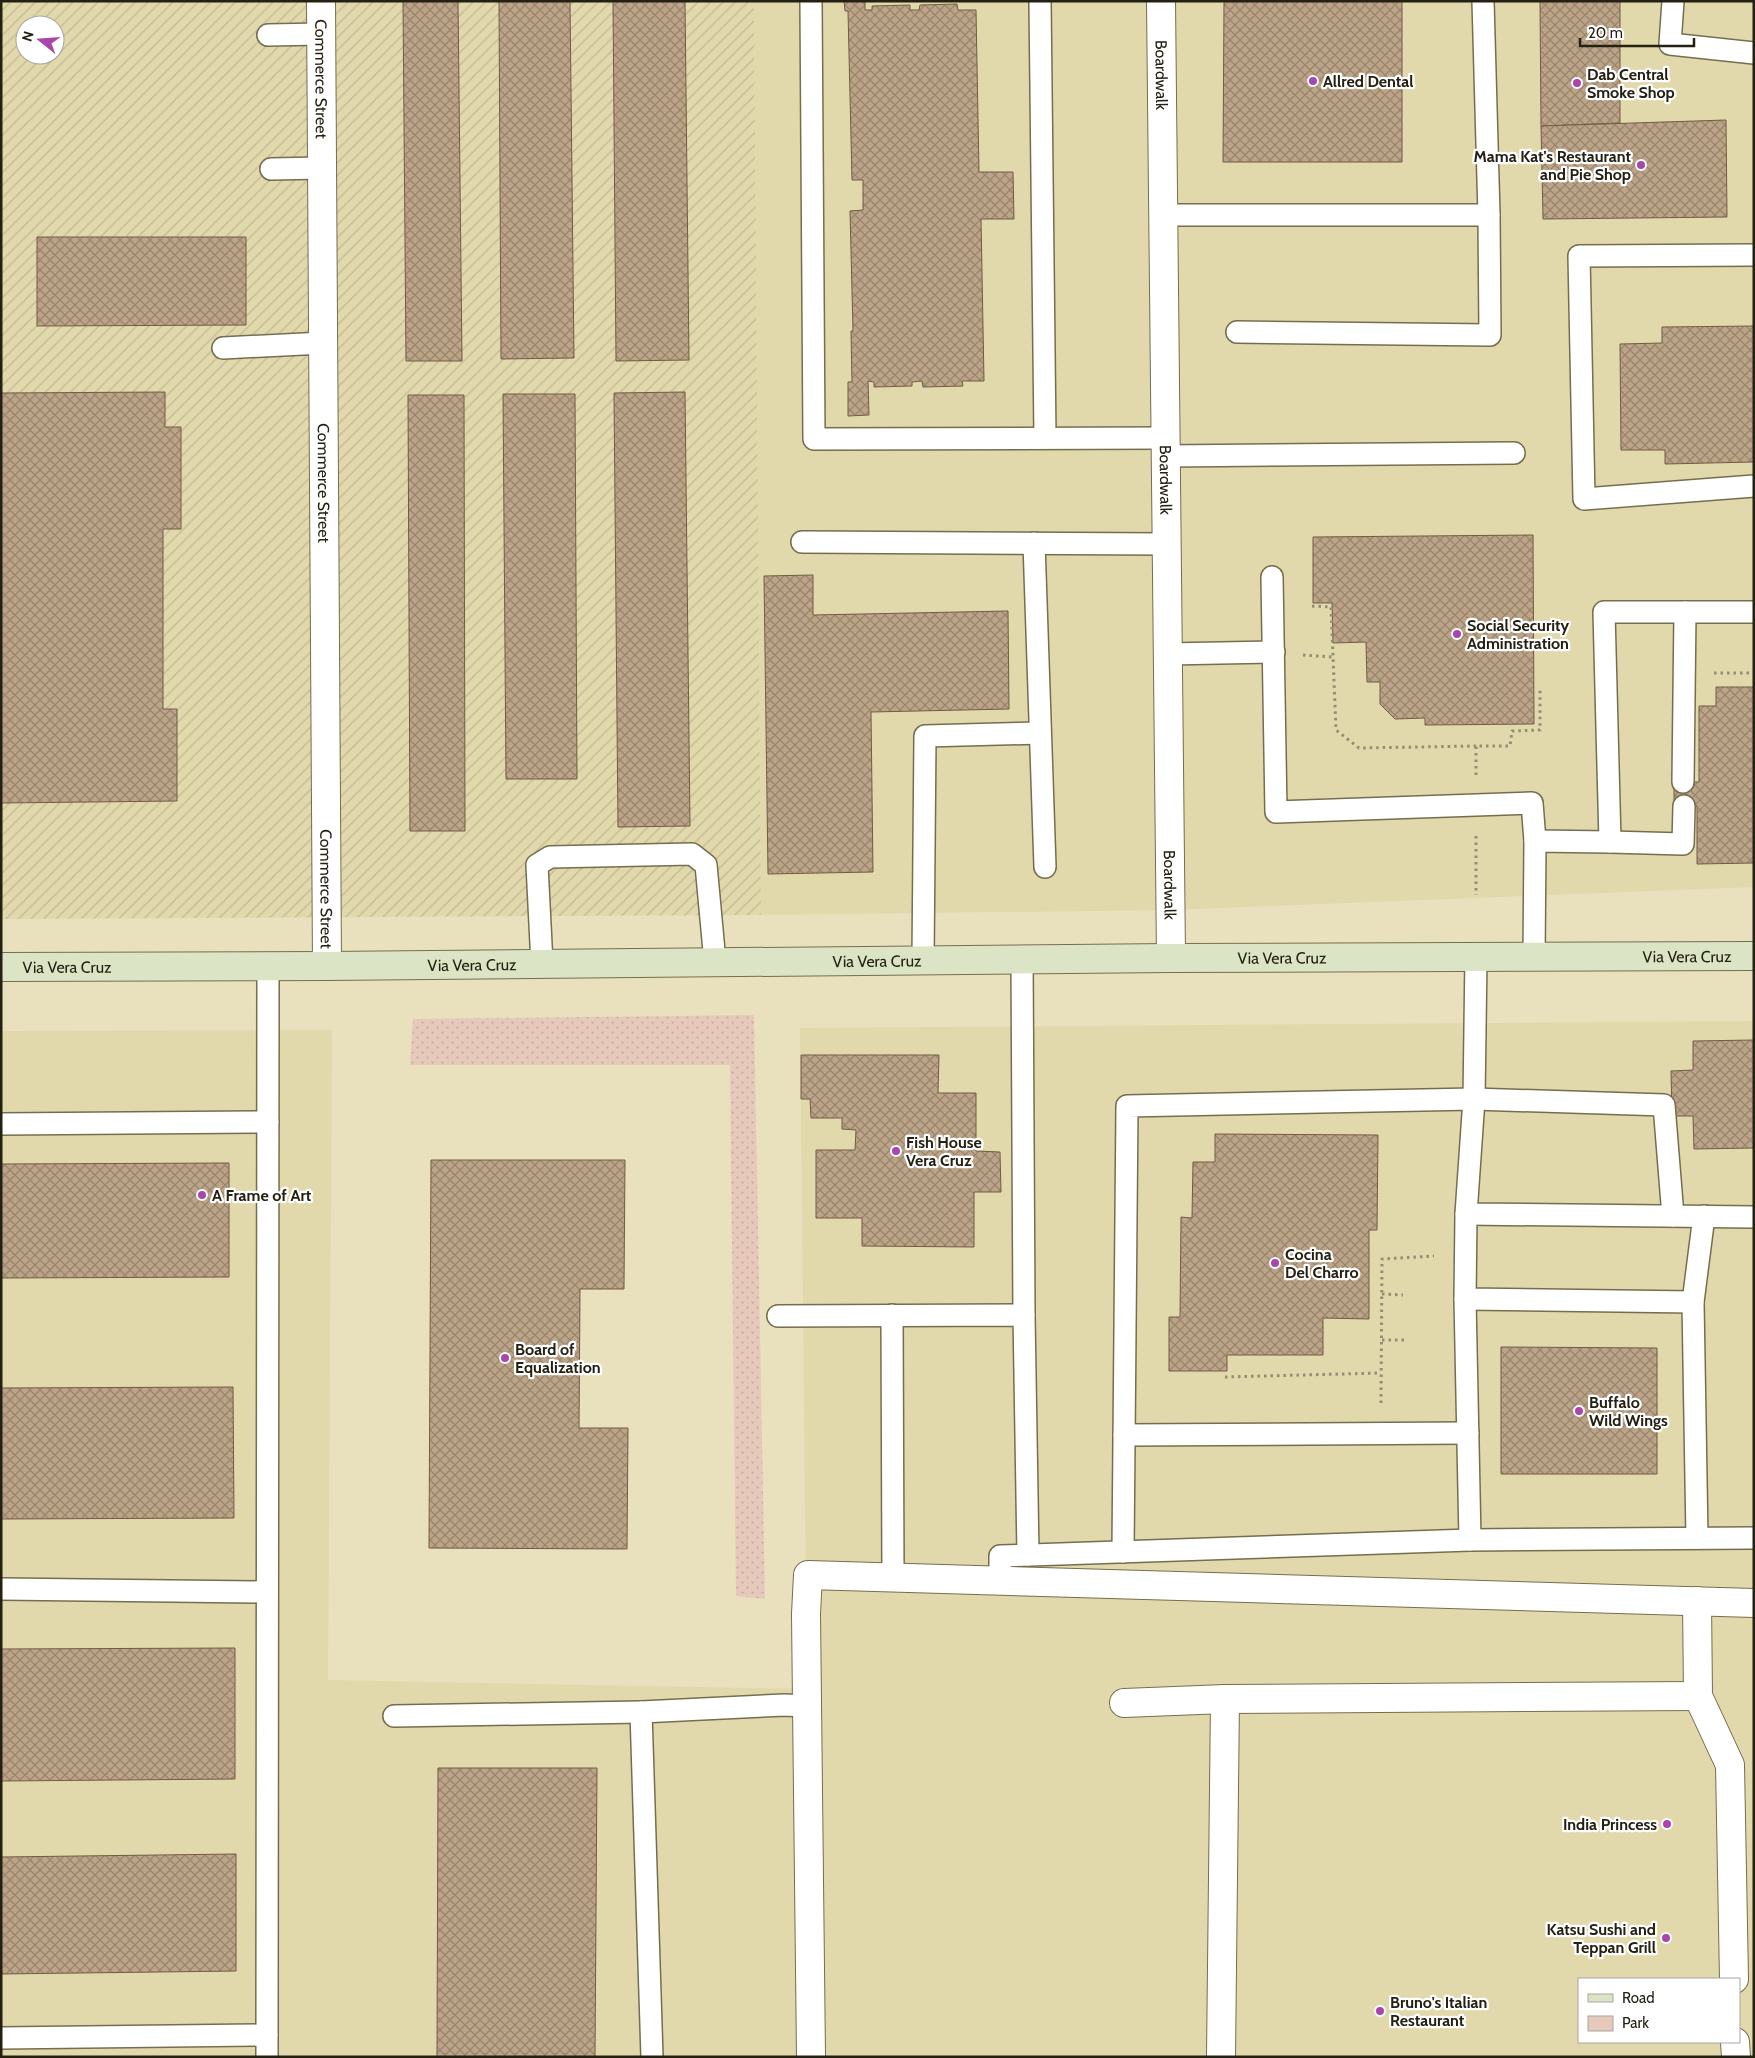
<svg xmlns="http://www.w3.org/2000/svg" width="1755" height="2058" viewBox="0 0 1755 2058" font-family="Cabin,sans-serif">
  <defs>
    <pattern id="industrial-furrows" width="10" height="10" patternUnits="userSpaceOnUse" patternTransform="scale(1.25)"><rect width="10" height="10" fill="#e1d8ac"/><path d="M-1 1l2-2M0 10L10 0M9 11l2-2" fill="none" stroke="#c1b993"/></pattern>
    <pattern id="green-dots" width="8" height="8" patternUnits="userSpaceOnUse" patternTransform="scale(1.25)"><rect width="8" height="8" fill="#e7c9bb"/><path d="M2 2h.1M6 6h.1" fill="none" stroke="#c6aca0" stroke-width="1.8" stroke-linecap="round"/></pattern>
    <pattern id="building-cross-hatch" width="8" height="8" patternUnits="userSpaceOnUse" patternTransform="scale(1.25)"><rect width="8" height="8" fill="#bca488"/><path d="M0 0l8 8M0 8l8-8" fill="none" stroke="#99856e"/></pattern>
  </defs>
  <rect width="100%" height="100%" fill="#e9e1bd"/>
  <g fill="#e1d8ac" fill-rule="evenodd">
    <path d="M754,1H1754V887L1171,910L761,915Z"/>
    <path d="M1754,1021V2057H1V1031L332,1030L328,1680L807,1689L800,1028ZM1579,1979H1739V2042H1579Z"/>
  </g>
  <path fill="url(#industrial-furrows)" fill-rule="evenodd" d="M1,1H754L761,915L1,919ZM25,25H55V55H25Z"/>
  <path fill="url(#green-dots)" d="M754,1015L765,1599L736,1596L730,1065H410L413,1019Z"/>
  <g fill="url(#building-cross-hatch)" stroke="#725c42">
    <path d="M403,1H458L462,361H406Z"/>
    <path d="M499,1H570L574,358L501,359Z"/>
    <path d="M613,1H685L689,360L616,361Z"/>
    <path d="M844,1H865V10H872V6L910,5V10H919L920,5L957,4L958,10H976L979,172H1013L1014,219H981L984,381H962L963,386L923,387L922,381L912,382V386L874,387V382L868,381L869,415L848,416V382H852L851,331H853L850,211L863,210V180H852L848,11H845Z"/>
    <path d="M1224,1H1402V162H1223Z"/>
    <path d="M1540,1H1620V123L1541,126Z"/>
    <path d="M1726,120L1727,217L1543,219L1541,126Z"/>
    <path d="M37,237H246V325L37,326Z"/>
    <path d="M1754,326V462L1665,464V450H1621L1620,344L1662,343V327Z"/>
    <path d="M165,392V427H181V529H163V709H177V801L1,803V393Z"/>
    <path d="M685,392L690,826L618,827L614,393Z"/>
    <path d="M503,394H575L577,779H506Z"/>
    <path d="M408,395H464L465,831H410Z"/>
    <path d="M1533,535L1534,724L1425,725V718L1395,719L1380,704V682H1367L1366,642L1333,643L1332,603H1313V537Z"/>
    <path d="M813,575V615L1008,611L1009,709L871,712L873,872L768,874L764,576Z"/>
    <path d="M1716,687H1754V863L1697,864V806H1674V782H1699V706H1716Z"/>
    <path d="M1754,1040V1148L1694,1149L1693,1116H1672L1671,1071L1693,1070V1041Z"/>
    <path d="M801,1055H939L938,1093H976V1151L1000,1152L1001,1192H974V1247L862,1246V1218H816V1150H855L856,1130L842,1129V1118H811L810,1099H801Z"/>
    <path d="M1215,1134L1378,1135L1377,1230H1369V1319L1323,1318V1355H1227V1371H1169V1317H1180L1181,1217L1192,1218L1193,1162H1215Z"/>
    <path d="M431,1160H625L624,1289H580L579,1428H628L627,1549L429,1548Z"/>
    <path d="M229,1163V1277L1,1278V1164Z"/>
    <path d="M1501,1347L1657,1348V1474H1501Z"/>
    <path d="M233,1387L234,1518L1,1519V1388Z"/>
    <path d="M235,1648V1779L1,1781V1649Z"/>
    <path d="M438,1768H597L595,2057H437Z"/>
    <path d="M236,1854V1971L1,1974V1857Z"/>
  </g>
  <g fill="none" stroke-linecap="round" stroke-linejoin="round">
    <defs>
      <g id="service">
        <path d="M811,1L814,439L1165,438"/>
        <path d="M1040,1L1045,438"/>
        <path d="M1483,1L1489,215"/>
        <path d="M1673,1L1670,44L1754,53"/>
        <path d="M268,35L321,34"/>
        <path d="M271,169L322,168"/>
        <path d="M1163,215H1489L1490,335L1237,332"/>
        <path d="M1754,255L1579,256L1584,499L1754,486"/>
        <path d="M223,348L323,343"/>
        <path d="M1166,456L1514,453"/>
        <path d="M802,542L1167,544"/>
        <path d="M1034,543L1045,867"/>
        <path d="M1272,577L1276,812L1532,803L1535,841"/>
        <path d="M1168,654L1274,652"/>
        <path d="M1683,782L1685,612"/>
        <path d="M1610,842L1683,844L1684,806"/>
        <path d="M1476,957L1474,1099L1466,1214L1754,1217"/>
        <path d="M1534,957L1535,841L1610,842L1604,612H1754"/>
        <path d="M1022,959L1024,1315"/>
        <path d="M923,961L925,736L1040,733"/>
        <path d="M542,964L537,865L550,857L692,854L706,865L715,962"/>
        <path d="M1,1124L268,1122"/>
        <path d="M1466,1214L1465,1299L1693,1302"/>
        <path d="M1465,1299L1470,1540"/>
        <path d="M892,1315L893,1578"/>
        <path d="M778,1316L1024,1315L1028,1555"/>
        <path d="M1124,1435L1468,1433"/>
        <path d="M1697,1538L1693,1302L1704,1216"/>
        <path d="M1123,1552L1127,1106L1474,1099L1664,1105L1673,1216"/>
        <path d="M1000,1581V1556L1470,1540L1754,1538"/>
        <path d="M1,1589L267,1592"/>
        <path d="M394,1716L641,1712"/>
        <path d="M1,2038L267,2035"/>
        <path d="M267,2057L268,967"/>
        <path d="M652,2057L641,1712L784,1705L807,1706"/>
      </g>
      <g id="minor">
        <path id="s1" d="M321,1L327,966"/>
        <path id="s2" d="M1161,1L1171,958"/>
        <path d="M1697,1601L1698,1696L1730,1765L1734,1979"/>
        <path d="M1124,1703L1225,1699L1698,1696"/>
        <path d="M1735,2042L1736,2057"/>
        <path d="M811,2057L806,1614L808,1575L1754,1603"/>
        <path d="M1221,2057L1225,1699"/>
      </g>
      <g id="secondary">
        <path id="s3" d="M1,967L327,966L1171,958L1754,956"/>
      </g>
    </defs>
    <use href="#service" stroke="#756e4e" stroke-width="24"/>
    <use href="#minor" stroke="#756e4e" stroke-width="30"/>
    <use href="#secondary" stroke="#756e4e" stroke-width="30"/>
    <g stroke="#938d73" stroke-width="3" stroke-dasharray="2.5 4" stroke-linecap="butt">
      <path d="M1312,606L1331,607L1336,730L1359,748L1476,746"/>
      <path d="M1303,655L1332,657"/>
      <path d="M1714,673H1754"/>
      <path d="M1476,775V746H1510L1512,731L1540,730V688"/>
      <path d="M1476,836V895"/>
      <path d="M1382,1294L1403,1295"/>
      <path d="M1382,1340H1404"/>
      <path d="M1225,1377L1381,1373"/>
      <path d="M1381,1403L1382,1259L1434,1256"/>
    </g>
    <use href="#service" stroke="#fff" stroke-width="21"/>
    <use href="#minor" stroke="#fff" stroke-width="28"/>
    <use href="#secondary" stroke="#dbe4c5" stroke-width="28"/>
  </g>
  <g fill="#aa45aa" stroke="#fff" stroke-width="2">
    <circle cx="1313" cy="81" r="5"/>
    <circle cx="1577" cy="83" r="5"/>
    <circle cx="1641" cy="165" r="5"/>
    <circle cx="1457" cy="634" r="5"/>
    <circle cx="896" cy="1151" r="5"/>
    <circle cx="202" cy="1195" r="5"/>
    <circle cx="1275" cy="1263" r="5"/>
    <circle cx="505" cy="1358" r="5"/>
    <circle cx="1579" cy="1411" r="5"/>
    <circle cx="1667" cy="1824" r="5"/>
    <circle cx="1666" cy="1938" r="5"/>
    <circle cx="1380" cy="2011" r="5"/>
  </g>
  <g text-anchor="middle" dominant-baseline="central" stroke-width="4.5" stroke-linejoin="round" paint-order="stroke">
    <g font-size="16" font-weight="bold" fill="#242113" stroke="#fff" text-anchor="start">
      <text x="1587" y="74">Dab Central<tspan x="1587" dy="18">Smoke Shop</tspan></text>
      <text x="1323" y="81">Allred Dental</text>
      <text x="1631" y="156" text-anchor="end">Mama Kat's Restaurant<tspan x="1631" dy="18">and Pie Shop</tspan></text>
      <text x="1467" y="625">Social Security<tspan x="1467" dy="18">Administration</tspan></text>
      <text x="906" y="1142">Fish House<tspan x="906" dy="18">Vera Cruz</tspan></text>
      <text x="212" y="1195">A Frame of Art</text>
      <text x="1285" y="1254">Cocina<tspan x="1285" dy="18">Del Charro</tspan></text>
      <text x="515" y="1349">Board of<tspan x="515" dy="18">Equalization</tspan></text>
      <text x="1589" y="1402">Buffalo<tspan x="1589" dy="18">Wild Wings</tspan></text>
      <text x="1657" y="1824" text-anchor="end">India Princess</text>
      <text x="1656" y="1929" text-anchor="end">Katsu Sushi and<tspan x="1656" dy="18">Teppan Grill</tspan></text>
      <text x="1390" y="2002">Bruno's Italian<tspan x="1390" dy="18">Restaurant</tspan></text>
    </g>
    <g font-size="16" fill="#242113" stroke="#fff">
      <text stroke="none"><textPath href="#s2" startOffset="74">Boardwalk</textPath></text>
      <text stroke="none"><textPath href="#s1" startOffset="78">Commerce Street</textPath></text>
      <text stroke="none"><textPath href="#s2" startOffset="479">Boardwalk</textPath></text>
      <text stroke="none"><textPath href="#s1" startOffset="482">Commerce Street</textPath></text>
      <text stroke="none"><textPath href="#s2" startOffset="884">Boardwalk</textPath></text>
      <text stroke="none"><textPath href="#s1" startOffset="888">Commerce Street</textPath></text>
      <text stroke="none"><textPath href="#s3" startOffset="1686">Via Vera Cruz</textPath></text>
      <text stroke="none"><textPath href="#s3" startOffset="1281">Via Vera Cruz</textPath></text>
      <text stroke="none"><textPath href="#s3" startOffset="876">Via Vera Cruz</textPath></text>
      <text stroke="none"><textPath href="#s3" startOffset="471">Via Vera Cruz</textPath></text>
      <text stroke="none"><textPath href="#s3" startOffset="66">Via Vera Cruz</textPath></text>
    </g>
  </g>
  <rect width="1755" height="2058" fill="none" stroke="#242113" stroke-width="5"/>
  <rect x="1578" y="1978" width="162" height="65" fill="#ffffff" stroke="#a7a6a1"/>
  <rect x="1588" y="1994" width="25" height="8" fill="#dbe4c5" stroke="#a7a6a1"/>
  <text x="1622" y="2003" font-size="15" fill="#242113">Road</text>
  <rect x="1588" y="2016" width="25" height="15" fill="#e7c9bb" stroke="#a7a6a1"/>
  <text x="1622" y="2028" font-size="15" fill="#242113">Park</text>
  <g transform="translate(40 40) rotate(287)"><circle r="24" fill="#ffffff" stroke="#a7a6a1"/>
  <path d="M0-4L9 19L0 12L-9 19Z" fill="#aa45aa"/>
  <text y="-8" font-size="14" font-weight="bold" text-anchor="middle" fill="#242113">N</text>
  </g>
  <path d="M1580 38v8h114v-8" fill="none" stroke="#242113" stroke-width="2.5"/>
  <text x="1588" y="38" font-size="15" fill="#242113" stroke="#ffffff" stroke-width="4" paint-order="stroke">20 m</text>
</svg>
